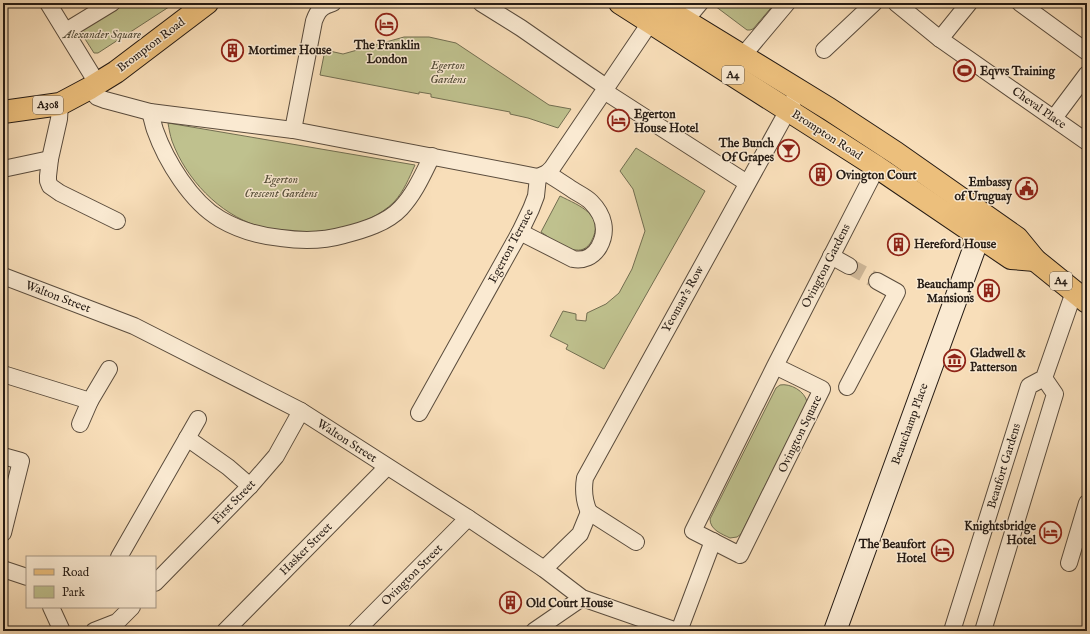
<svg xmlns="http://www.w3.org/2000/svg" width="1090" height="634" viewBox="0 0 1090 634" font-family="'IM FELL English',serif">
  <rect width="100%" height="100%" fill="#f8deb9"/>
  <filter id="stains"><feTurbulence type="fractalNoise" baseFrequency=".005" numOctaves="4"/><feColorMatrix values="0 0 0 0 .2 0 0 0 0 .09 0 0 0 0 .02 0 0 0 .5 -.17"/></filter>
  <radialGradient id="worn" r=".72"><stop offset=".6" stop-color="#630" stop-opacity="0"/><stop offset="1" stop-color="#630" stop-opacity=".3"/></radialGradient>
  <g fill="#bfc18e" stroke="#726e51">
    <path d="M127,3H175L98,53H94L80,31Z"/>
    <path d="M714,3H775L753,29L750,30H747L715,6Z"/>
    <path d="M404,37H429L456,43L549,105L571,109L558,128L528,118L510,114V112L431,97V94L419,92V94L320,75L325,50L343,54Z"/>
    <path d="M168,123L415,165C409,178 404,191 394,202C380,216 359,224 340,228C315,234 283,233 258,226C219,214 186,179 172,141C170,135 169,129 168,123Z"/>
    <path d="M636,148L705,191L604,369L566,349L568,345L550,336L563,311L576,314V320L586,321L587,313L606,304L619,293L632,269L645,231L633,189L620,171Z"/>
    <path d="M560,196C580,206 606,215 591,242C588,247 583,251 576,250C565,250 550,238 541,232Z"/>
    <path d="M780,385C790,383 805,391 807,402L741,534L737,537L730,538C722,534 710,530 710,519L776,388Z"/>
  </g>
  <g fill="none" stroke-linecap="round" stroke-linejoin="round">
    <path stroke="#ceb798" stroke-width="16" stroke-dasharray="16 8" stroke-linecap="butt" d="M849,266L877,281"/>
    <defs>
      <g id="street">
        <path d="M48,3L97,83"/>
        <path d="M481,3L521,28L606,87"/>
        <path d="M896,3L940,39L1087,142"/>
        <path d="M1020,3L1087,52"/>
        <path d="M685,21L700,3"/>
        <path d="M66,31L112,3"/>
        <path d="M940,39L969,3"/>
        <path d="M824,50L874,3"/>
        <path d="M735,65L787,3"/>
        <path d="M90,88L97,97L105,100L150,112L293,130L538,177"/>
        <path d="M604,91L747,183"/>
        <path d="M60,104L59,119L50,159L48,176V181L50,186L60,193L117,221"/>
        <path d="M150,112C152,118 153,124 155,130C166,161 191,202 220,219C239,230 259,236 281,238C302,241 323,241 344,235C364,230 387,223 401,208C415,193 423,174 432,156"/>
        <path d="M1054,118L1087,74"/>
        <path d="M293,130L314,21C318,10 321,7 333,3"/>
        <path d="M3,169L50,159"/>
        <path d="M538,177L547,173L552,168L656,14"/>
        <path d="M520,232L573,259C583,261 593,257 599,247C608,231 604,215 591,202C586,197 579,194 573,190C564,184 556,179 547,173"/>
        <path d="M831,256L849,266"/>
        <path d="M3,276L134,326L301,411L468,518L544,569L582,598L677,631"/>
        <path d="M775,366L822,389L740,555L693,531L775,366L877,167"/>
        <path d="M3,374L90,401L109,369"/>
        <path d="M847,387L897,292L877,281"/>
        <path d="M419,413L520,232L531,209L536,196L538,177"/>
        <path d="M80,424L90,401"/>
        <path d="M187,438L228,467L250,486"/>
        <path d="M3,456L21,461L3,533"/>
        <path d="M589,512C584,501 583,490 585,478L793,101"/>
        <path d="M589,512L636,542"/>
        <path d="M119,557L198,419"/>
        <path d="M1069,563L1087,503"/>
        <path d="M3,569L27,577"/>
        <path d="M544,569L580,534L589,512"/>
        <path d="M155,583L250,486L276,456L301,411"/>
        <path d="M51,607L62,631"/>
        <path d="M94,631L117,622L132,607"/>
        <path d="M225,631L387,467"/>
        <path d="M356,631L468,518"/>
        <path d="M534,631L582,598"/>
        <path d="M679,631L713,541"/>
        <path d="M952,631L1029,386L1044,378L1074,292"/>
        <path d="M983,631L1055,394L1044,378"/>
      </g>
      <path id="secondary" d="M835,631L985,219"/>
      <path id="primary" d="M3,112L60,104L90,88L116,72L207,3"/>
      <g id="highway">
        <path d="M620,3L877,167L1011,258L1035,260"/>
        <path d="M656,3L829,109L896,153L1017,238L1035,260L1087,302"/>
      </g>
    </defs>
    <use href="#street" stroke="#5a4c3d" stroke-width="18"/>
    <use href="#secondary" stroke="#251b14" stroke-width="24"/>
    <use href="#primary" stroke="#251b14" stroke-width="24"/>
    <use href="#highway" stroke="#251b14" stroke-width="24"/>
    <use href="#street" stroke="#faead2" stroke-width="16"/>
    <use href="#secondary" stroke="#faead2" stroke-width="22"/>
    <use href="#primary" stroke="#ecbf7c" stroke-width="22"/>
    <use href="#highway" stroke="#ecbf7c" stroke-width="22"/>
  </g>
  <defs>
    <symbol id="hotel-ring" viewBox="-11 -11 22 22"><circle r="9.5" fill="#faead2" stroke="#8f2418" stroke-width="1.5"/><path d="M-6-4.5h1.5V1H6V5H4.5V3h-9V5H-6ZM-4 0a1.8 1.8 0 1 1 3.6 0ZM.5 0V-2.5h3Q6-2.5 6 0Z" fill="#8f2418"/></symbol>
    <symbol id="building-ring" viewBox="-11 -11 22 22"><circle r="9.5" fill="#faead2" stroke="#8f2418" stroke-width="1.5"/><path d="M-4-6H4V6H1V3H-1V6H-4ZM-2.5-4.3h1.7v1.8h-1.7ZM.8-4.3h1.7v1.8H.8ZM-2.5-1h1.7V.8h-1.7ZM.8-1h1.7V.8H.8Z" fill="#8f2418"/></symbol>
    <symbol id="stadium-ring" viewBox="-11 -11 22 22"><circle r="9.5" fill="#faead2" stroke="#8f2418" stroke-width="1.5"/><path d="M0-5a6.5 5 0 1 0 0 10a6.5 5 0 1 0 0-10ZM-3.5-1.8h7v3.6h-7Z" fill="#8f2418"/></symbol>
    <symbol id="bar-ring" viewBox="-11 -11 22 22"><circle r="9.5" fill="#faead2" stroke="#8f2418" stroke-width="1.5"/><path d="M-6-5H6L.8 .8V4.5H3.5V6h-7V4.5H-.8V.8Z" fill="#8f2418"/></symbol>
    <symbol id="civic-ring" viewBox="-11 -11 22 22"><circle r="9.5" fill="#faead2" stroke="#8f2418" stroke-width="1.5"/><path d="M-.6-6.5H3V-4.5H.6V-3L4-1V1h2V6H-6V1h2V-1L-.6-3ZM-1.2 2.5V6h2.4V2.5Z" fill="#8f2418"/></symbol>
    <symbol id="museum-ring" viewBox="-11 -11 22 22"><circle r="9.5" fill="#faead2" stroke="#8f2418" stroke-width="1.5"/><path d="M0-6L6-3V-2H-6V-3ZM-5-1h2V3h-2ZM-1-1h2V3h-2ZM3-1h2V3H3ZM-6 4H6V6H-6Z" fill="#8f2418"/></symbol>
  </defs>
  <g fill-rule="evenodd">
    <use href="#hotel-ring" x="374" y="12" width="25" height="25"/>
    <use href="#building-ring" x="220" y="38" width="25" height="25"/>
    <use href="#stadium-ring" x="952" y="58" width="25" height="25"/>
    <use href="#hotel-ring" x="606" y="108" width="25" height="25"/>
    <use href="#bar-ring" x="776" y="138" width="25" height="25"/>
    <use href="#building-ring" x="808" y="162" width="25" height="25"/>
    <use href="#civic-ring" x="1014" y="176" width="25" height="25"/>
    <use href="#building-ring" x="886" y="232" width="25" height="25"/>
    <use href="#building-ring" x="976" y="278" width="25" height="25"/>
    <use href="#museum-ring" x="942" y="348" width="25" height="25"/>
    <use href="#hotel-ring" x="1038" y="520" width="25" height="25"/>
    <use href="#hotel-ring" x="930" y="538" width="25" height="25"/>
    <use href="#building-ring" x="498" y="590" width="25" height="25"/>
  </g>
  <g text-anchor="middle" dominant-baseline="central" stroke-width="3" stroke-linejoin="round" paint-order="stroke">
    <g fill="#faead2" stroke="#65594d" stroke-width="1">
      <rect x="722" y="66" width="22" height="18" rx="3"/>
      <rect x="33" y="96" width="30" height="18" rx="3"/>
      <rect x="1050" y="272" width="22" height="18" rx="3"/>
    </g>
    <g font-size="11" font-weight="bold" fill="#251b14">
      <text x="733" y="75">A4</text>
      <text x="48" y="105">A308</text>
      <text x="1061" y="281">A4</text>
    </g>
    <g font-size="12" font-style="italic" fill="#534d39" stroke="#faead2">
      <text x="102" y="34">Alexander Square</text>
      <text x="448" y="65">Egerton<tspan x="448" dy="14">Gardens</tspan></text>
      <text x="281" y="179">Egerton<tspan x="281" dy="14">Crescent Gardens</tspan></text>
    </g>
    <g font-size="12" fill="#251b14" stroke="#faead2">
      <text transform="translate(151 45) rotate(-37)">Brompton Road</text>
      <text transform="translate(1039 108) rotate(35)">Cheval Place</text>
      <text transform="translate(827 135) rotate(33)">Brompton Road</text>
      <text transform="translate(511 246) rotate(-62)">Egerton Terrace</text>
      <text transform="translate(826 266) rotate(-63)">Ovington Gardens</text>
      <text transform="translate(58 297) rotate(21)">Walton Street</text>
      <text transform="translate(683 299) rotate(-61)">Yeoman's Row</text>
      <text transform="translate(910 424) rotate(-70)">Beauchamp Place</text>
      <text transform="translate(800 434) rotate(-64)">Ovington Square</text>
      <text transform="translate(347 441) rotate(33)">Walton Street</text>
      <text transform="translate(1004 466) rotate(-73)">Beaufort Gardens</text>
      <text transform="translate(234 502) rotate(-46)">First Street</text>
      <text transform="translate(306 549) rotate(-45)">Hasker Street</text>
      <text transform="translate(412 575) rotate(-45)">Ovington Street</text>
    </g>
    <g font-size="12" font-weight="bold" fill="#251b14" stroke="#faead2" text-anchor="start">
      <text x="387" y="45" text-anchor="middle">The Franklin<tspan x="387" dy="14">London</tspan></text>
      <text x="248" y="50">Mortimer House</text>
      <text x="980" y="71">Eqvvs Training</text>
      <text x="634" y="114">Egerton<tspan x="634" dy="14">House Hotel</tspan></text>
      <text x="774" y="143" text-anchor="end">The Bunch<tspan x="774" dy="14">Of Grapes</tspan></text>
      <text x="836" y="175">Ovington Court</text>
      <text x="1012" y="182" text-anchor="end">Embassy<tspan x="1012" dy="14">of Uruguay</tspan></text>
      <text x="914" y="244">Hereford House</text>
      <text x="974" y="284" text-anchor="end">Beauchamp<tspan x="974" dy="14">Mansions</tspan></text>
      <text x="970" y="353">Gladwell &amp;<tspan x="970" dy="14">Patterson</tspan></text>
      <text x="1036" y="526" text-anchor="end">Knightsbridge<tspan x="1036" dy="14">Hotel</tspan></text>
      <text x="926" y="544" text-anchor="end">The Beaufort<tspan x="926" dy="14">Hotel</tspan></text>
      <text x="526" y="603">Old Court House</text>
    </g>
  </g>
  <rect width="1090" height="634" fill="none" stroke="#f8deb9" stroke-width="16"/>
  <rect x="4" y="4" width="1082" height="626" fill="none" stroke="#251b14" stroke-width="2"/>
  <rect x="8" y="8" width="1074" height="618" fill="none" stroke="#251b14"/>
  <rect x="26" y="556" width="130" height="52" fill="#faead2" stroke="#a59786"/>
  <rect x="34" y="569" width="20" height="6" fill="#ecbf7c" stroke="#a59786"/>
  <text x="62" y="576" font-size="12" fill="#251b14">Road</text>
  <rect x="34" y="586" width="20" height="12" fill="#bfc18e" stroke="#a59786"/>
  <text x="62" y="596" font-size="12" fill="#251b14">Park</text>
  <rect width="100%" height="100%" filter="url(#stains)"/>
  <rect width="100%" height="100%" fill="url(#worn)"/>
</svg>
